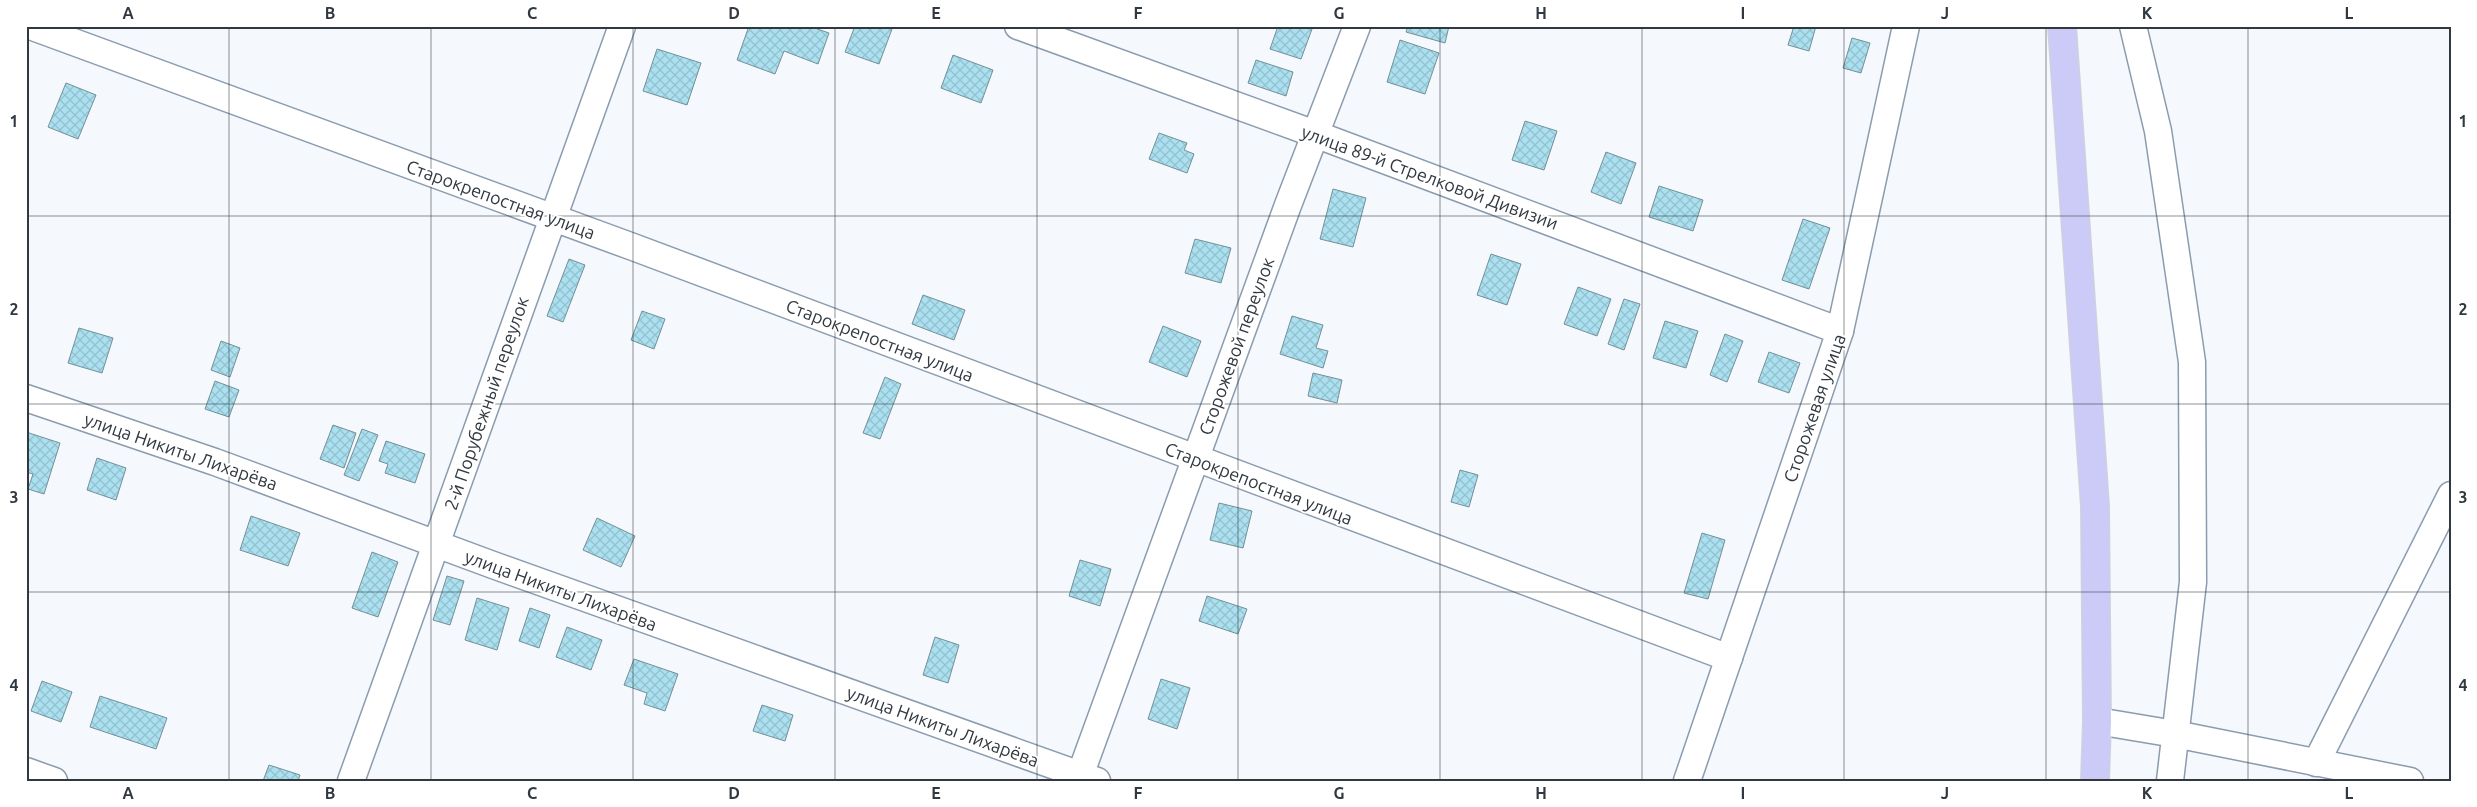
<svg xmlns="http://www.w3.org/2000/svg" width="2477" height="807" viewBox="0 0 2477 807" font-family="Ubuntu,sans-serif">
  <defs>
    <pattern id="building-cross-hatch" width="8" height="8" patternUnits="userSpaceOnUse" patternTransform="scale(1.25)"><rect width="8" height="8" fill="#aae0ef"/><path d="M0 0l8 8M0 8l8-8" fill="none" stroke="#93c1ce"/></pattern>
  </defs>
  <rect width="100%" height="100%" fill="#f5f8fc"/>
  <g fill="url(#building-cross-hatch)" stroke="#749098">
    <path d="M749,26H809L829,33L818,64L784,51L775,74L737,60Z"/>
    <path d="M855,26H885L892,29L879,64L845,52Z"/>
    <path d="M1278,26H1303L1312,29L1301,59L1270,49Z"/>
    <path d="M1408,26H1449L1445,43L1406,32Z"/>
    <path d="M1794,26H1816L1809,51L1788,45Z"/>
    <path d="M1852,38L1870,43L1861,73L1843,68Z"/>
    <path d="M1400,40L1439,53L1425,94L1387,82Z"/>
    <path d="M657,49L701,63L687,105L643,91Z"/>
    <path d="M953,55L993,70L981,103L941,88Z"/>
    <path d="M1256,60L1293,72L1286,96L1248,83Z"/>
    <path d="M66,83L96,95L78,139L48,127Z"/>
    <path d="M1525,121L1557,131L1544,170L1512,160Z"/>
    <path d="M1159,133L1187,143L1184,150L1194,154L1187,173L1149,159Z"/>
    <path d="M1606,152L1636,163L1621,204L1591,192Z"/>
    <path d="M1659,186L1703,200L1693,231L1649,217Z"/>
    <path d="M1333,189L1366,198L1353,247L1320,239Z"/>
    <path d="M1803,219L1830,228L1809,289L1782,280Z"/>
    <path d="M1195,239L1231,248L1221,283L1185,273Z"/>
    <path d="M1491,254L1521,264L1507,305L1477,295Z"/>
    <path d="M569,259L585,265L563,322L547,316Z"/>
    <path d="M1578,287L1611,299L1597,336L1564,324Z"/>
    <path d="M923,295L965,310L954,340L912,324Z"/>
    <path d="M1624,299L1640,304L1624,350L1608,344Z"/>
    <path d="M642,311L665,319L654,349L631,340Z"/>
    <path d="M1292,316L1323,325L1316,348L1328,351L1323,368L1280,354Z"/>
    <path d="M1665,321L1698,331L1686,368L1653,358Z"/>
    <path d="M1163,326L1201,341L1187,377L1149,362Z"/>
    <path d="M79,328L113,338L102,373L68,363Z"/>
    <path d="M1725,334L1743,341L1727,382L1710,375Z"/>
    <path d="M221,341L240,348L230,377L211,370Z"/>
    <path d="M1769,352L1800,363L1789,393L1758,382Z"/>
    <path d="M1313,373L1342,380L1337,403L1308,396Z"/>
    <path d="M885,377L901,384L880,439L863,433Z"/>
    <path d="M215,381L239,390L229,417L205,409Z"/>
    <path d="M333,425L356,433L344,468L320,459Z"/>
    <path d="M362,429L378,435L359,481L344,475Z"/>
    <path d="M26,432L60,443L44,494L28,489L33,474L26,472Z"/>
    <path d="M386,441L425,454L415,483L385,473L388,464L379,461Z"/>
    <path d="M97,458L126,468L116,500L87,490Z"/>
    <path d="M1460,470L1478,475L1469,507L1451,502Z"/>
    <path d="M1219,503L1252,511L1243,548L1210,540Z"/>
    <path d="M251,516L300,533L288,566L240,550Z"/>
    <path d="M597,518L635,536L621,567L583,550Z"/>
    <path d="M1702,533L1725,540L1708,599L1684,593Z"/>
    <path d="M372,552L398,562L378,617L352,608Z"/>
    <path d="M1080,560L1111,569L1100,606L1069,596Z"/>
    <path d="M447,576L464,581L450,625L433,620Z"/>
    <path d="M1207,596L1247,609L1238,634L1199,621Z"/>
    <path d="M477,598L509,608L497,650L465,640Z"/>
    <path d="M530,608L550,615L539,648L519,641Z"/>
    <path d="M567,627L602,640L591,670L556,657Z"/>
    <path d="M935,637L959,645L948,683L923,675Z"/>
    <path d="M634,659L678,674L665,711L644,704L647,693L624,685Z"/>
    <path d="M1161,679L1190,688L1177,729L1148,719Z"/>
    <path d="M42,681L72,692L61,722L31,711Z"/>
    <path d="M100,696L167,718L156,749L90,727Z"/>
    <path d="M762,705L793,715L785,741L753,731Z"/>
    <path d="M269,765L300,775L298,781H263Z"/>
  </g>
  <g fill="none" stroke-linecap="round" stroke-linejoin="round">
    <defs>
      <g id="minor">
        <path d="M30,26L633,247L1729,658"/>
        <path d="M1018,26L1315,134L1840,331"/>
        <path d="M2133,26L2158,131L2192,362L2193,582L2170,781"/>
        <path d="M26,398L215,462L493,565L1097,781"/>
        <path d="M2097,721L2175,734L2410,781"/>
        <path d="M2316,763L2451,495"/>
        <path d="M26,771L54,781"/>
        <path d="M351,781L622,26"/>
        <path d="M1078,781L1288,205L1357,26"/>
        <path d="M1687,781L1840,331L1906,26"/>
      </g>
      <path id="major" d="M2062,26L2095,506L2097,721L2095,781"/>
    </defs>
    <use href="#minor" stroke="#8b9caf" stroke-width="29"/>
    <use href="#major" stroke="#d2d3d5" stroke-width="30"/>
    <use href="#minor" stroke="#fff" stroke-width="26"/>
    <use href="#major" stroke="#cccaf6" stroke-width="28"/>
  </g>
  <path fill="none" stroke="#313840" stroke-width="1" stroke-opacity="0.55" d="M229,26V781M431,26V781M633,26V781M835,26V781M1037,26V781M1238,26V781M1440,26V781M1642,26V781M1844,26V781M2046,26V781M2248,26V781M26,216H2451M26,404H2451M26,592H2451"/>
  <g text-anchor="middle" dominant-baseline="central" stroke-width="4" stroke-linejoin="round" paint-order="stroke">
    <g font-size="18" fill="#313840" stroke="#fff">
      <text transform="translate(1430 177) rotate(20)">улица 89-й Стрелковой Дивизии</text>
      <text transform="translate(501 199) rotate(20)">Старокрепостная улица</text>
      <text transform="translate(880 340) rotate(21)">Старокрепостная улица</text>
      <text transform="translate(1236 346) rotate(-70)">Сторожевой переулок</text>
      <text transform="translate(486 403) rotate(-71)">2-й Порубежный переулок</text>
      <text transform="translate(1814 408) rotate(-71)">Сторожевая улица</text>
      <text transform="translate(181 451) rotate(19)">улица Никиты Лихарёва</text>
      <text transform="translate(1259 483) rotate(21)">Старокрепостная улица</text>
      <text transform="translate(561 590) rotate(20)">улица Никиты Лихарёва</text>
      <text transform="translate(943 726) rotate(20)">улица Никиты Лихарёва</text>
    </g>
  </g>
  <rect width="2477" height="807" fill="none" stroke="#ffffff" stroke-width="55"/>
  <rect x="28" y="28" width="2422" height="752" fill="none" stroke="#313840" stroke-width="2"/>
  <g font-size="16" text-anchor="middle" font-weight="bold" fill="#313840">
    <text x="128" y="19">A</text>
    <text x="330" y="19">B</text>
    <text x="532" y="19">C</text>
    <text x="734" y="19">D</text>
    <text x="936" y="19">E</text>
    <text x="1138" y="19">F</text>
    <text x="1339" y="19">G</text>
    <text x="1541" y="19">H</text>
    <text x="1743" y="19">I</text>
    <text x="1945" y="19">J</text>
    <text x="2147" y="19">K</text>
    <text x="2349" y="19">L</text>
    <text x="14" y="127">1</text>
    <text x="2463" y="127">1</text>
    <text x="14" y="315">2</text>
    <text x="2463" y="315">2</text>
    <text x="14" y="503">3</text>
    <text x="2463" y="503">3</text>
    <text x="14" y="691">4</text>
    <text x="2463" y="691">4</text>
    <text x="128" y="799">A</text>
    <text x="330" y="799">B</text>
    <text x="532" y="799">C</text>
    <text x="734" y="799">D</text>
    <text x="936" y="799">E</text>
    <text x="1138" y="799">F</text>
    <text x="1339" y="799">G</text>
    <text x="1541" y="799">H</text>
    <text x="1743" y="799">I</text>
    <text x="1945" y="799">J</text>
    <text x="2147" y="799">K</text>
    <text x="2349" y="799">L</text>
  </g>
</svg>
